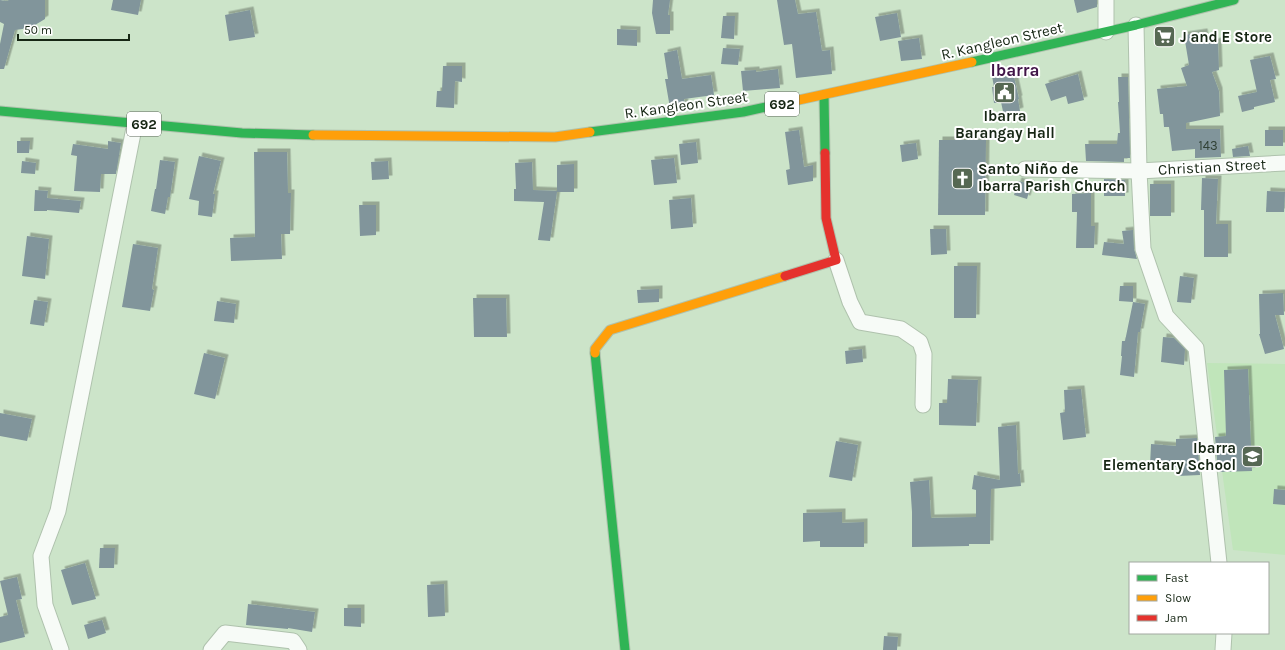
<svg xmlns="http://www.w3.org/2000/svg" width="1285" height="650" viewBox="0 0 1285 650" font-family="Karla,sans-serif">
  <defs>
    <filter id="shadow"><feDropShadow dx="3.5" dy="-3.5" stdDeviation="0" flood-color="#0004"/></filter>
  </defs>
  <rect width="100%" height="100%" fill="#cce4c9"/>
  <path fill="#c0e5ba" d="M1207,363L1285,364V555L1233,550Z"/>
  <g fill="#81959b" filter="url(#shadow)">
    <path d="M0,0L7,1L9,0H45V19L30,28L15,30L4,69H0V44L4,24L0,22Z"/>
    <path d="M113,0H141L138,15L111,10Z"/>
    <path d="M653,0H670L668,15H670V34H656L652,13Z"/>
    <path d="M777,0H795L798,14L816,12L822,51L830,50L832,74L796,78L792,44L784,45Z"/>
    <path d="M1074,0H1097V7L1077,13Z"/>
    <path d="M250,10L255,37L229,41L225,15Z"/>
    <path d="M897,13L901,37L880,41L875,17Z"/>
    <path d="M723,16H735L734,39L721,38Z"/>
    <path d="M617,29L637,30V46L617,45Z"/>
    <path d="M1204,32L1206,44L1218,41L1219,70L1212,72L1219,91L1220,116L1186,123V129H1220L1221,157L1195,158V149L1172,151L1169,127H1164L1163,114H1160L1157,89L1187,86L1181,68L1189,65L1184,35Z"/>
    <path d="M919,38L922,59L901,61L898,41Z"/>
    <path d="M723,48L740,49L738,65L721,64Z"/>
    <path d="M677,50L682,79L711,75L714,95L684,99L685,105L670,108L665,79H668L664,53Z"/>
    <path d="M1270,56L1276,79L1270,80L1275,102L1254,107V109L1242,112L1238,96L1257,92L1250,60Z"/>
    <path d="M443,66H462V82L455,81L454,108L436,107L437,91H442Z"/>
    <path d="M778,69L780,88L743,91L741,71L756,70V72Z"/>
    <path d="M1013,72L1019,99H1018L1020,111L1004,116L1001,102L994,103L992,87H994L992,76Z"/>
    <path d="M1078,74L1084,100L1068,104L1066,96L1051,101L1045,84Z"/>
    <path d="M1118,77H1128L1130,158H1124V162L1086,161L1085,144H1117L1118,133H1120L1118,102H1119Z"/>
    <path d="M799,130L804,167L813,165V181L788,185L786,170L790,169L785,132Z"/>
    <rect x="1265" y="130" width="18" height="16"/>
    <path d="M939,140H986L985,215H938Z"/>
    <path d="M17,141H30L29,153H17Z"/>
    <path d="M108,141L121,143L116,174H101L100,192L74,191L77,156L71,155L73,144L108,149Z"/>
    <path d="M696,142L698,163L681,165L679,144Z"/>
    <path d="M916,143L918,159L902,162L900,145Z"/>
    <path d="M1248,146L1250,156L1233,157L1232,149Z"/>
    <path d="M254,152H287L288,193H291L290,234H281L282,259L231,261L230,238L255,237Z"/>
    <path d="M199,156L221,161L213,194H215L212,217L198,215L199,201L189,199Z"/>
    <path d="M674,158L677,183L654,185L651,160Z"/>
    <path d="M160,160L175,162L170,197H168L165,214L151,211L155,189H156Z"/>
    <path d="M22,161L36,163L35,174L21,173Z"/>
    <path d="M388,161L389,179L372,180L371,162Z"/>
    <path d="M532,162L533,190L557,191V165L574,164V192H557L550,241L538,240L544,202L514,201V189H516L515,163Z"/>
    <path d="M1202,178L1218,179L1216,224H1228V257H1204V210H1201Z"/>
    <path d="M1104,179L1125,180V196H1104Z"/>
    <path d="M1018,181L1031,184L1027,199L1014,195Z"/>
    <rect x="1150" y="184" width="21" height="32"/>
    <path d="M35,190L48,191L47,198L81,201L79,213L47,210V211H34Z"/>
    <path d="M1267,191L1285,192L1284,212H1266Z"/>
    <path d="M1091,193V226H1095L1094,248H1076L1077,212H1072V194Z"/>
    <path d="M691,198L693,227L671,229L669,200Z"/>
    <path d="M359,205H376V235L360,236Z"/>
    <path d="M930,229H946L947,254L931,255Z"/>
    <path d="M1133,230L1134,249L1137,259L1102,255L1104,242L1124,244L1122,231Z"/>
    <path d="M27,236L49,239L45,279L22,276Z"/>
    <path d="M133,244L158,248L152,289L154,290L150,311L122,307Z"/>
    <path d="M954,266H977L976,318H954Z"/>
    <path d="M1180,276L1194,278L1191,303L1177,302Z"/>
    <path d="M1120,286H1133V302L1119,301Z"/>
    <path d="M659,289V302L638,303L637,290Z"/>
    <path d="M1283,293L1284,315H1275L1284,349L1265,354L1259,334H1260L1259,294Z"/>
    <path d="M473,298H506L507,337H474Z"/>
    <path d="M34,300L48,302L44,326L30,324Z"/>
    <path d="M217,301L236,304L234,323L214,321Z"/>
    <path d="M1133,302L1145,304L1140,332H1138L1134,377L1120,375L1122,356H1121L1122,341H1125Z"/>
    <path d="M1163,337L1174,338L1185,349L1184,365L1161,362Z"/>
    <path d="M862,349L863,362L846,364L845,351Z"/>
    <path d="M204,353L225,358L215,399L194,394Z"/>
    <path d="M1248,369L1252,471L1218,472L1215,437L1226,436L1224,370Z"/>
    <path d="M948,379L978,380L976,426L939,425V403H947Z"/>
    <path d="M1081,389L1086,437L1063,440L1060,413L1065,412L1064,390Z"/>
    <path d="M0,413L32,419L27,441L0,436Z"/>
    <path d="M1016,425L1018,474L1020,473L1021,486L991,489L990,544H969V546L912,547V512L910,482L929,480L931,518L976,517V490L972,489L974,475L1000,480L998,427Z"/>
    <path d="M1197,438L1200,475L1178,476L1177,467L1150,466L1151,444L1176,446V439Z"/>
    <path d="M836,441L858,445L852,481L829,477Z"/>
    <path d="M1274,489L1285,490V505L1273,504Z"/>
    <path d="M842,512V523L864,522V547H820V541L803,542V513Z"/>
    <path d="M100,548H115L114,568H99Z"/>
    <path d="M85,563L96,599L72,605L61,570Z"/>
    <path d="M17,577L22,599L16,600L25,637L0,643V617L8,615L0,581Z"/>
    <path d="M444,584L445,616L428,617L427,585Z"/>
    <path d="M248,604L315,612L312,632L288,628V629L246,625Z"/>
    <path d="M344,608H361V627L344,626Z"/>
    <path d="M102,620L106,633L88,639L84,625Z"/>
    <path d="M884,636L898,637L897,650H883Z"/>
  </g>
  <g fill="none" stroke-linecap="round" stroke-linejoin="round">
    <defs>
      <g id="street">
        <path d="M1106,0V32"/>
        <path d="M1136,25L1139,171L1143,249L1166,316L1196,348L1219,563"/>
        <path d="M1025,169L1139,171L1285,163"/>
        <path d="M836,260L850,302L860,322L901,329L920,342L924,354L923,405"/>
        <path d="M61,650L45,605L41,556L58,511L135,123"/>
        <path d="M211,650L225,633L293,641L299,650"/>
        <path d="M1223,650L1224,633"/>
      </g>
      <g id="fast">
        <path d="M972,62L1136,25L1234,0"/>
        <path d="M824,95L825,153"/>
        <path d="M0,111L242,133L313,135"/>
        <path d="M590,132L743,112L794,101"/>
        <path d="M595,353L625,650"/>
      </g>
      <g id="slow">
        <path d="M794,101L972,62"/>
        <path d="M313,135L555,137L590,132"/>
        <path d="M595,353V349L610,330L785,276"/>
      </g>
      <path id="jam" d="M785,276L836,260L826,218L825,153"/>
    </defs>
    <use href="#street" stroke="#afc2ad" stroke-width="17"/>
    <use href="#fast" stroke="#afc2ad" stroke-width="11"/>
    <use href="#slow" stroke="#afc2ad" stroke-width="11"/>
    <use href="#jam" stroke="#afc2ad" stroke-width="11"/>
    <use href="#street" stroke="#f7fbf7" stroke-width="15"/>
    <use href="#fast" stroke="#30b455" stroke-width="9"/>
    <use href="#slow" stroke="#ff9f0a" stroke-width="9"/>
    <use href="#jam" stroke="#e5322d" stroke-width="9"/>
  </g>
  <defs>
    <symbol id="supermarket-square" viewBox="-11 -11 22 22"><rect x="-9" y="-9" width="18" height="18" rx="4" fill="#566853" stroke="#fff"/><path d="M-6-5.5h2.5l.6 2H6L4.5 2H-2.5L-4.4-4H-6ZM-1.5 3.2a1.3 1.3 0 1 0 .1 0ZM3 3.2a1.3 1.3 0 1 0 .1 0Z" fill="#fff"/></symbol>
    <symbol id="civic-square" viewBox="-11 -11 22 22"><rect x="-9" y="-9" width="18" height="18" rx="4" fill="#566853" stroke="#fff"/><path d="M-.6-6.5H3V-4.5H.6V-3L4-1V1h2V6H-6V1h2V-1L-.6-3ZM-1.2 2.5V6h2.4V2.5Z" fill="#fff"/></symbol>
    <symbol id="church-square" viewBox="-11 -11 22 22"><rect x="-9" y="-9" width="18" height="18" rx="4" fill="#566853" stroke="#fff"/><path d="M-1.2-6h2.4v3.5h3.3v2.4h-3.3V6h-2.4V-.1h-3.3v-2.4h3.3Z" fill="#fff"/></symbol>
    <symbol id="school-square" viewBox="-11 -11 22 22"><rect x="-9" y="-9" width="18" height="18" rx="4" fill="#566853" stroke="#fff"/><path d="M0-5L7-2L0 1L-7-2ZM-4 1L0 2.5L4 1V4Q0 6-4 4Z" fill="#fff"/></symbol>
  </defs>
  <g fill-rule="evenodd">
    <use href="#supermarket-square" x="1152" y="24" width="25" height="25"/>
    <use href="#civic-square" x="992" y="80" width="25" height="25"/>
    <use href="#church-square" x="950" y="166" width="25" height="25"/>
    <use href="#school-square" x="1240" y="444" width="25" height="25"/>
  </g>
  <g text-anchor="middle" dominant-baseline="central" stroke-width="4" stroke-linejoin="round" paint-order="stroke">
    <g font-size="13" fill="#314236">
      <text x="1208" y="145">143</text>
    </g>
    <g fill="#fff" stroke="#5c675a" stroke-width="1">
      <rect x="765" y="92" width="34" height="24" rx="3"/>
      <rect x="127" y="112" width="34" height="24" rx="3"/>
    </g>
    <g font-size="14" font-weight="bold" fill="#162614">
      <text x="782" y="104">692</text>
      <text x="144" y="124">692</text>
    </g>
    <g font-size="15" font-weight="bold" fill="#162614" stroke="#fff" text-anchor="start">
      <text x="1180" y="37">J and E Store</text>
      <text x="1005" y="116" text-anchor="middle">Ibarra<tspan x="1005" dy="17">Barangay Hall</tspan></text>
      <text x="978" y="169">Santo Niño de<tspan x="978" dy="17">Ibarra Parish Church</tspan></text>
      <text x="1236" y="448" text-anchor="end">Ibarra<tspan x="1236" dy="17">Elementary School</tspan></text>
    </g>
    <g font-size="15" fill="#162614" stroke="#fff">
      <text transform="translate(1002 41) rotate(-13)">R. Kangleon Street</text>
      <text transform="translate(686 105) rotate(-8)">R. Kangleon Street</text>
      <text transform="translate(1212 167) rotate(-3)">Christian Street</text>
    </g>
    <g font-size="17" font-weight="bold" fill="#401447" stroke="#fff">
      <text x="1015" y="70">Ibarra</text>
    </g>
  </g>
  <rect x="1129" y="562" width="140" height="72" fill="#ffffff" stroke="#a2a8a1"/>
  <rect x="1137" y="575" width="20" height="6" fill="#30b455" stroke="#a2a8a1"/>
  <text x="1165" y="582" font-size="12" fill="#162614">Fast</text>
  <rect x="1137" y="595" width="20" height="6" fill="#ff9f0a" stroke="#a2a8a1"/>
  <text x="1165" y="602" font-size="12" fill="#162614">Slow</text>
  <rect x="1137" y="615" width="20" height="6" fill="#e5322d" stroke="#a2a8a1"/>
  <text x="1165" y="622" font-size="12" fill="#162614">Jam</text>
  <path d="M18 34v6h111v-6" fill="none" stroke="#162614" stroke-width="2"/>
  <text x="24" y="34" font-size="12" fill="#162614" stroke="#ffffff" stroke-width="3" paint-order="stroke">50 m</text>
</svg>
